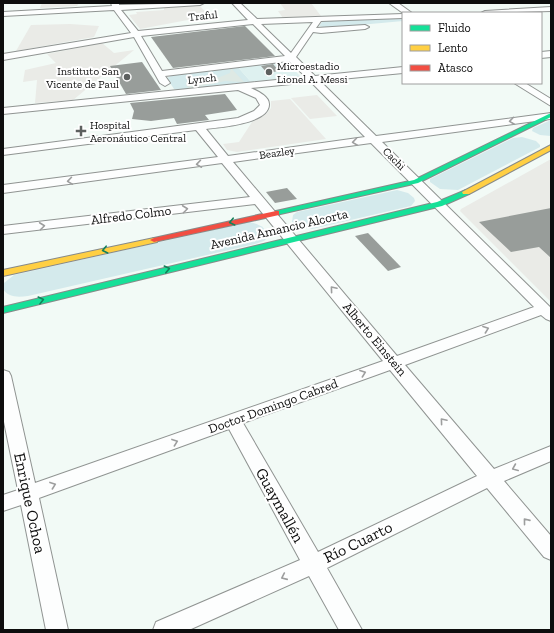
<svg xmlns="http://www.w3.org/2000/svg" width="554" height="633" viewBox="0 0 554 633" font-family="'Zilla Slab',serif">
  <rect width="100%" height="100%" fill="#f2faf6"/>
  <g fill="#eaebe7">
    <path d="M42,3H79L77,6L40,8Z"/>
    <path d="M280,3H311L321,16L283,18L278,11L285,10Z"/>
    <path d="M199,5L209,16L140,29L129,15L137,14L136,12L164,10V7Z"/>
    <path d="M70,24L99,26L94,37L16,51L31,25Z"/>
    <path d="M102,43L114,53L134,50L73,100L35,103L37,80L23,82L25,70L56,63L47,54Z"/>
    <path d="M317,95L337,116L310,119L291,98Z"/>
    <path d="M290,99L326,139L237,152L227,150L223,144L239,142L252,122L266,114L271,108V101Z"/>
    <path d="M551,159V302L460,211L461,209Z"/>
  </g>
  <g fill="#d4eaec">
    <path d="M398,18L403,19V21L327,28L319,26L322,22L327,21Z"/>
    <path d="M237,66L251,82L179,90L174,89L167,78L173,75Z"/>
    <path d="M551,120V136L540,135L532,131L533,128Z"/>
    <path d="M522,137L536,141L540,145V147L458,190L440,189L430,182V179L513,138Z"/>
    <path d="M397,190L408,193L414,198L415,201L411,206L312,229L299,227L292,222L293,215L297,212Z"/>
    <path d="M249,222C259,224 266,227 268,237L264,241L255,244L28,296C19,297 8,298 3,289L4,283L14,275Z"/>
  </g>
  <path fill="#def1f0" d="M285,60L301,77L251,82L237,66Z"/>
  <path fill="#dee9e4" d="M231,68L244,82L225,81L190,89L186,86L189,78L208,79L220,77L230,73Z"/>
  <g fill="#989d9a">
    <path d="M245,26L275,56L173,68L151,37Z"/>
    <path d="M142,62L161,90L126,94L110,66Z"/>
    <path d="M273,64L279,71L267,73L261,66Z"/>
    <path d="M225,94L237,110L205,115L209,120L177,124L174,118L151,121L132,119L134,111L130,103Z"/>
    <path d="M287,188L297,199L275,203L266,192Z"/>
    <path d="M551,208V258L539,247L511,252L479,222Z"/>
    <path d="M368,233L401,267L388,271L355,236Z"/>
  </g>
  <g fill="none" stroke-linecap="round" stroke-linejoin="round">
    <defs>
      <g id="street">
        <path d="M111,3H119V5L204,3L200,5L121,10L138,31L248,20L232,3H240L257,19L403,14V18L321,21L316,28L365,25L369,27L365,29L321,33L313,32L296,57L315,76L403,67V73L320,81L376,136L551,113L550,119L382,142L551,308V321L546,319L541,315L405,365L494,469L551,446V461L504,481L551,536V560L544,557L487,488L327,568L362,630H339L309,576L189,630H153L156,622L300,560L229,429L39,498L68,630H46L21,505L3,511V495L18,490L3,417V370L9,372L11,376L35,483L383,361L255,204L3,234V226L250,197L222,163L3,193V185L218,157L196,130L3,155V149L238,118L254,111L260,105L256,98L238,90L3,114V108L306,77L289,61L165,76L170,83L165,86L160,83L134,37L3,60V54L131,33L114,10L3,16V12L112,6ZM313,22L291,53L261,24ZM253,24L285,56L162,71L141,36ZM311,82L365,137L228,156L206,129C219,127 270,124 269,104C269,96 257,91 251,88ZM371,143L534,307L397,356L233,162ZM390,370L477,476L318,552L243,423Z"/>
        <path d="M389,3H398L412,13H403Z"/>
        <path d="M551,7V11L481,13L485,11Z"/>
        <path d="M551,51V57L541,58V52Z"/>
        <path d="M514,83H525L551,99V106Z"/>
      </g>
      <g id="fast">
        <path d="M551,113V117L418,183L276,215L272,213L276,211L414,180Z"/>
        <path d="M466,190H469V194L442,206L3,313V307L437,202Z"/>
      </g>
      <g id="slow">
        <path d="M551,145V150L469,194H463L462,192Z"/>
        <path d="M154,238H157L158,240L157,242L3,276V270Z"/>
      </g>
      <path id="jam" d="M276,211H279V215L154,242L150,240L154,238Z"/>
    </defs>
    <use href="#street" stroke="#909492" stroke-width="2"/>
    <use href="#fast" stroke="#878a89" stroke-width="2"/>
    <use href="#slow" stroke="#878a89" stroke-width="2"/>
    <use href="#jam" stroke="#878a89" stroke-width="2"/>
    <use href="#street" fill="#fdfefe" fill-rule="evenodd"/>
    <use href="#fast" fill="#16e098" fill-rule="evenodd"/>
    <use href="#slow" fill="#ffcf43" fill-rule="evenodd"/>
    <use href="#jam" fill="#f24e42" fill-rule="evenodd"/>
  </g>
  <defs><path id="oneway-chevron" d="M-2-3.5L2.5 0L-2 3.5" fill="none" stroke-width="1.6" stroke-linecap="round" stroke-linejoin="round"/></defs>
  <g stroke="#9d9e9e">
    <use href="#oneway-chevron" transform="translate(512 121) rotate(172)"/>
    <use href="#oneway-chevron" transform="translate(355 142) rotate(172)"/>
    <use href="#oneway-chevron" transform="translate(199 164) rotate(172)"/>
    <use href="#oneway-chevron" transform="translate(70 181) rotate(172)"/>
    <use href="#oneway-chevron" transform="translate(185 209) rotate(-7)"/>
    <use href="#oneway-chevron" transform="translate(42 226) rotate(-7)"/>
    <use href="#oneway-chevron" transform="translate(333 289) rotate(-130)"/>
    <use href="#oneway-chevron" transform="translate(486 329) rotate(-20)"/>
    <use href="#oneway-chevron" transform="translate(363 373) rotate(-20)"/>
    <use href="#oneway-chevron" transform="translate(443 421) rotate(-130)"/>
    <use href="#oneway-chevron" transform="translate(175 442) rotate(-20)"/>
    <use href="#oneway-chevron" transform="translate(515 468) rotate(157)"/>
    <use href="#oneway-chevron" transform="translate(53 485) rotate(-20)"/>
    <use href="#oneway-chevron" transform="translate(526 521) rotate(-129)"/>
    <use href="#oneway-chevron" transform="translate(284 577) rotate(156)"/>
  </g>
  <g stroke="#128159">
    <use href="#oneway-chevron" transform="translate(232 222) rotate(167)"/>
    <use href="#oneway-chevron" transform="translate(105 250) rotate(167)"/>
    <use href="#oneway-chevron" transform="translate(167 269) rotate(-13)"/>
    <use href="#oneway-chevron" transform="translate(41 300) rotate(-14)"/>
  </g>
  <g fill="#5d605f" stroke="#fff" stroke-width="1.5">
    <circle cx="269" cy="72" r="4"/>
    <circle cx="127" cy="77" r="4"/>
    <path d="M79 125h4v4h4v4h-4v4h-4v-4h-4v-4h4z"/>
  </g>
  <g text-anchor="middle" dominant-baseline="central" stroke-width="4" stroke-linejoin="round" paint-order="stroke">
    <g font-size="11" fill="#0d0d0d" stroke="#fff">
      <text transform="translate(203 16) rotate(-6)">Traful</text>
      <text transform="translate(202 79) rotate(-6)">Lynch</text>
      <text transform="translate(277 153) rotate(-8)">Beazley</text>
      <text transform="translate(394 159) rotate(45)">Cachi</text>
    </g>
    <g font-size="11" fill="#0d0d0d" stroke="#fff" text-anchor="start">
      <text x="277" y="66">Microestadio<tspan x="277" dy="13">Lionel A. Messi</tspan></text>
      <text x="119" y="71" text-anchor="end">Instituto San<tspan x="119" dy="13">Vicente de Paul</tspan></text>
      <text x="90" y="125">Hospital<tspan x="90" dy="13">Aeronáutico Central</tspan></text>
    </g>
    <g font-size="13" fill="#0d0d0d" stroke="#fff">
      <text transform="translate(131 215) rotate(-7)">Alfredo Colmo</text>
      <text transform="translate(279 229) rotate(-13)">Avenida Amancio Alcorta</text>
      <text transform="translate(375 339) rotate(50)">Alberto Einstein</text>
      <text transform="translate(273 406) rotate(-20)">Doctor Domingo Cabred</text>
    </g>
    <g font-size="16" fill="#0d0d0d" stroke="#fff">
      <text transform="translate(30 503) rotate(78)">Enrique Ochoa</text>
      <text transform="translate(280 505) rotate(61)">Guaymallén</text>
      <text transform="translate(358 542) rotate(-26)">Río Cuarto</text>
    </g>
  </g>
  <rect width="554" height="633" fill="none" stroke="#0d0d0d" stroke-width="8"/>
  <rect x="402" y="12" width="140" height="72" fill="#ffffff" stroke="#9e9e9e"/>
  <rect x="410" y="25" width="20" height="6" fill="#16e098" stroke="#9e9e9e"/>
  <text x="438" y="32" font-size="12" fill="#0d0d0d">Fluido</text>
  <rect x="410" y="45" width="20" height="6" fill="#ffcf43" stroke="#9e9e9e"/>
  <text x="438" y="52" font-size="12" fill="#0d0d0d">Lento</text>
  <rect x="410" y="65" width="20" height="6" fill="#f24e42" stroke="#9e9e9e"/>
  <text x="438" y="72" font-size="12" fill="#0d0d0d">Atasco</text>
</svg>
